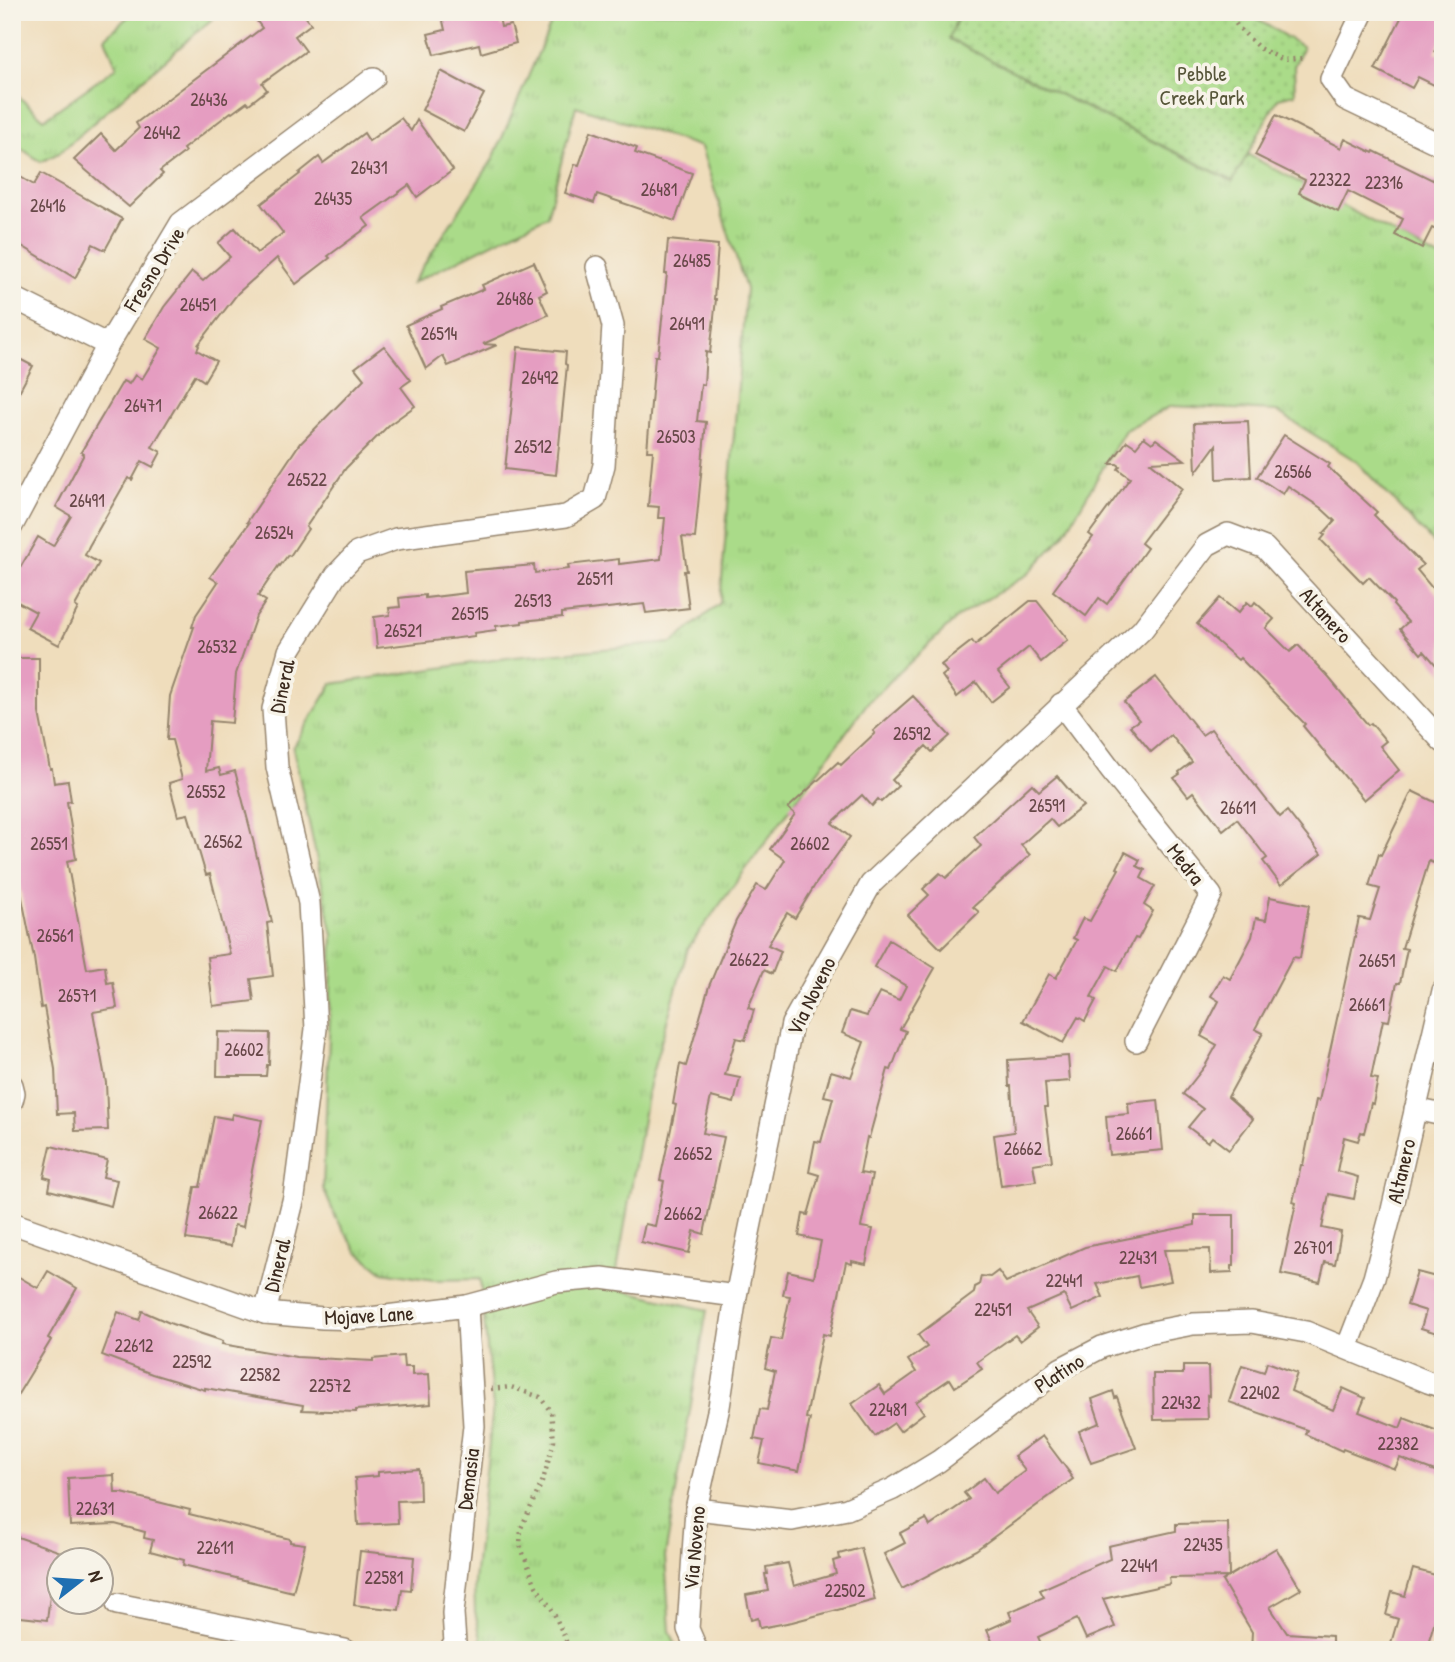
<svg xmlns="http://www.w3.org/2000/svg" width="1455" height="1662" viewBox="0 0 1455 1662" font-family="'Patrick Hand',sans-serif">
  <defs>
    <pattern id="grass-tufts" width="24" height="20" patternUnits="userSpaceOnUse" patternTransform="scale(1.75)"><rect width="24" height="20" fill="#aadb89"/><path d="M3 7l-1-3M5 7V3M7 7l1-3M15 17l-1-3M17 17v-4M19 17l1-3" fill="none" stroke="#93bc76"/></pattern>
    <pattern id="park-dots" width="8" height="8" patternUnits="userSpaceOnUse" patternTransform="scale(1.75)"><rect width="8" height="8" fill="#aadb89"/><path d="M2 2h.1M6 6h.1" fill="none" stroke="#93bc76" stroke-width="1.8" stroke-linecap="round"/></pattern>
  </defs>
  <rect width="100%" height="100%" fill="#f7f3e8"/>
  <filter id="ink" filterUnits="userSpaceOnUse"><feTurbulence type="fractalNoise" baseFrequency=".0143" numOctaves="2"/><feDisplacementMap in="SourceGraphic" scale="14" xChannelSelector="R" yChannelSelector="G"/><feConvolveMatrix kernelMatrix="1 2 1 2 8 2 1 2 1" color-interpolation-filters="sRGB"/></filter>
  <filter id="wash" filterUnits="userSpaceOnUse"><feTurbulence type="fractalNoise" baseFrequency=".00686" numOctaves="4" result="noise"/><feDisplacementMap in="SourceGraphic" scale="28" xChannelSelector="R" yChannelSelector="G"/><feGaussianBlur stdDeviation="1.57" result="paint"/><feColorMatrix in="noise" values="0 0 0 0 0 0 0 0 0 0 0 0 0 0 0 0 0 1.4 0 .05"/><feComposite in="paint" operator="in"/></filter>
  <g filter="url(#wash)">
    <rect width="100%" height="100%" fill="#efddbc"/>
    <g fill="url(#grass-tufts)" stroke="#728254" stroke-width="2">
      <path d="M133,12H220L59,153L41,162L12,142V91L44,119L117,67L105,38Z"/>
      <path d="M553,12H960L949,39L1232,181L1247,154L1443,260V553L1356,461L1276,411L1171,406L1125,430L1064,535L1028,574L958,617L869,701L688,948L649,1084L614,1288L707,1310L665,1557L670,1631L678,1650H543L539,1648L535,1650H476L481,1638L475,1612L474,1581L493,1407L480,1279L434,1280L383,1272L358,1252L336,1218L323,1188L333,935L293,748L332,684L514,657L672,643L720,603L746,289L701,147L576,106L547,216L412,283L493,159L555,14Z"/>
    </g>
    <path fill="url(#park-dots)" stroke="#728254" stroke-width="2" d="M960,12H1245L1303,47L1294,66L1295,94L1278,98L1233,181L949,39Z"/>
    <g id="blocks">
      <g fill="#e59dc1">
        <path d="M268,12H302L311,24L295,36L306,51L262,83L267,90L249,104L247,102L232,113L231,112L183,149L185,152L160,171L163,174L129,207L74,160L101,134L116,150L139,128L136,123L262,28L256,20Z"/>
        <path d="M441,12H498L501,27L511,25L516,43L481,53L479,44L434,55L428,34L445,30Z"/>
        <path d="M1404,12H1443V35L1435,52L1443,56V77L1438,87L1418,77L1412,88L1375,69Z"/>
        <path d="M441,71L484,94L464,132L422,110Z"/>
        <path d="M1276,115L1341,148L1345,139L1373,153L1374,151L1443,185V233L1432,228L1422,248L1395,235L1403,219L1348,191L1338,212L1299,193L1305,180L1255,155Z"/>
        <path d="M401,118L411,131L417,120L453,170L417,197L409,185L363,218L369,226L328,256L330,258L296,284L277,258L238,293L198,345L199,346L197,350L216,361L204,381L195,375L152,447L161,452L153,467L142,461L132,480L128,478L89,546L85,555L99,563L75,606L78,608L59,645L27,628L36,612L12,599V582L38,537L53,546L71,516L56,507L84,454L81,452L123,381L129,384L135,375L142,379L161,348L145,339L164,307L192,272L203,281L230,257L218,243L235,228L257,253L283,233L261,204L300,174L299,173L319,157L323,163L364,133L369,141Z"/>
        <path d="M591,131L637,148L635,153L692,173L675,221L597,194L594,203L565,193L575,164L579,165Z"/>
        <path d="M12,172L34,185L41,173L122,219L105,250L93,244L75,278L12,240Z"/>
        <path d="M668,240L718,245L714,299H716L710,353L706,352L704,385L701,384L697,421L706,422L695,538L682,537L687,571H684L689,608L646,613L644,604L562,613V617L522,621V623L496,626V630L474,633L475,636L377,648L374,617L390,615L389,608L400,607L399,598L425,595V598L466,593L464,571L534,565L535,573L569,569L568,565L619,559V564L661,559L665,518H658L659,507L648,506L653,451H647L655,356H658L667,274H665Z"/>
        <path d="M534,262L547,291L539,295L548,315L483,344L497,345L448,366L443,356L426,369L406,325L442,309L441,307L484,289L482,285Z"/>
        <path d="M384,346L411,380L401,387L415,406L389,425L346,468L306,527L308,529L290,556L288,555L280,566L279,565L258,596L266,601L256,616L236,674L232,723L210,721L206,771L219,768L221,775L235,771L253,840L272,922L267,923L273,976L251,979L254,1001L213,1006L207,957L230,954L210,874L206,875L188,814L178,816L169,783L182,779L172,740H167L170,696L194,627H192L196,615L218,582L210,577L249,523L247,522L300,443H301L364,379L355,368Z"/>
        <path d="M518,347L566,352L565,364L567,365L556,475L505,469Z"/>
        <path d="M12,355L33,366L12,405Z"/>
        <path d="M1248,421L1251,477L1217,479L1216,445L1196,472L1194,423Z"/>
        <path d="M1284,435L1330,464L1328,467L1377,512L1374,515L1423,565L1417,570L1443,601V673L1424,651L1421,654L1400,629L1408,622L1393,605L1394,603L1369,577L1363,583L1321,540L1325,535L1323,534L1335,521L1321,508L1288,486L1283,494L1257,477Z"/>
        <path d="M1144,437L1152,443L1156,439L1185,460L1150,462L1182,489L1141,543L1147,548L1107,604L1099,598L1086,616L1053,591L1093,537L1089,534L1130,478L1118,469L1120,466L1117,464H1110L1127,441L1136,447Z"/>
        <path d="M1220,598L1238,613L1247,602L1252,606L1255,602L1274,619L1266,628L1290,652L1298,645L1329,678L1368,725L1371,723L1386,741L1380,746L1399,770L1364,800L1303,726L1305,724L1240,658L1238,660L1197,624Z"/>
        <path d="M1030,601H1037L1068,640L1041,662L1029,647L998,672L1010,687L991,702L976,682L957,697L942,676L947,672L941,665L972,641L975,645Z"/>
        <path d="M12,658H39V713L50,769H52L54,783L68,781L71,801L67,802L76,859L67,861L87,969L105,966L107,983L113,982L117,1008L93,1012L106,1083L108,1130L75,1131L74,1113L57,1114L55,1069L44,1007L41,1008L34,958L12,848Z"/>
        <path d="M1156,677L1202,735L1211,729L1280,817L1287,811L1321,854L1281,885L1263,861L1267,858L1237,819L1223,830L1193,792L1188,796L1174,778L1180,774L1179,772L1192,762L1171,735L1151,752L1130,726L1139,720L1124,702Z"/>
        <path d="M913,696L950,736L932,752L926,746L892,780L898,786L881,802L878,799L872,806L862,795L832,823L850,837L815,885L795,918L787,913L768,945L781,951L772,974L764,970L748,1008L754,1010L745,1040L736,1038L725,1075L740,1078L734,1103L711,1097L703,1133L724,1137L704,1234L694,1231L689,1253L641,1242L645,1224L655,1226L664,1181L660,1180L676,1105L673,1104L680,1064L686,1066L709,986L736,921L757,885L766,890L785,860L770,849L795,814L788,808L838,762L841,765L875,733L873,731Z"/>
        <path d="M1057,776L1083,806L1057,827L1050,819L1021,845L1030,855L973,907L979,912L941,949L908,915L929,895L923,889L940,873L946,878L981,846L974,837L1032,784L1039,791Z"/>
        <path d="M1412,791L1443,806V842L1433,863L1429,861L1402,948L1407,949L1400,983H1397L1389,1021L1383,1020L1371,1078L1378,1079L1373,1104L1371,1103L1364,1133L1361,1132L1358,1141L1344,1137L1337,1171L1358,1177L1354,1199L1329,1194L1322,1228L1341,1232L1335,1264L1325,1262L1320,1282L1281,1274L1296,1203L1293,1202L1301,1165H1303L1316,1100L1319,1101L1359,918L1370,920L1380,889L1369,886L1379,854L1381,855Z"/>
        <path d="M1125,852L1140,860L1137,866L1145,870L1141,878L1155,886L1144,905L1153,911L1138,939L1135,938L1117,971L1108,966L1091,997L1096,1000L1085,1021L1078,1017L1063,1043L1023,1021L1049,974L1056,978L1077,940L1073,938L1083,918L1090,921L1119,869L1117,868Z"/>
        <path d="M1270,897L1309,905L1300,958L1293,957L1255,1029L1263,1033L1228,1097L1253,1119L1229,1150L1212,1137L1208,1142L1188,1127L1203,1109L1183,1094L1205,1066L1217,1045L1201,1036L1219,1001L1211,996L1223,975L1230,979L1252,937L1256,918L1266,920Z"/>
        <path d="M889,940L935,968L900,1029L906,1031L891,1070L888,1069L869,1138L867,1137L860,1173L872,1175L861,1227L873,1229L866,1264L852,1261V1264L846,1262L830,1336L823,1334L806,1418L810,1419L799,1471L759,1463L764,1441L754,1439L760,1409L767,1410L775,1371L765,1368L771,1338L781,1340L790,1296L783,1295L788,1271L814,1277L821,1241L799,1236L803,1214L808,1215L819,1175L809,1172L815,1141L821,1142L833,1098L824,1096L831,1071L851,1077L864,1042L842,1033L850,1011L867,1016L880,992L899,1000L906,986L874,967Z"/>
        <path d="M218,1032L270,1033L269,1065H267L266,1076H217Z"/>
        <path d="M1068,1056L1070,1081L1045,1083L1047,1107H1045L1052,1161L1033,1164L1036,1181L1001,1186L994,1135L1014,1132L1011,1086H1009L1008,1060Z"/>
        <path d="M1158,1100L1163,1150L1109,1155L1106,1116L1129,1114L1128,1103Z"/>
        <path d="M232,1114L262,1120L247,1196H248L243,1227L234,1225L231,1246L186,1239L195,1187H200L214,1116L231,1119Z"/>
        <path d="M51,1146L107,1160L103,1177L117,1180L111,1206L49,1190L51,1179L44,1177Z"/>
        <path d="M1195,1215H1234V1266H1232V1272L1211,1273L1210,1249L1164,1250L1171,1281L1139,1287L1137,1276L1097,1284L1103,1297L1072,1311L1064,1295L1027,1311L1038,1327L1020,1341L1015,1335L977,1362L982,1369L955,1387L950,1379L916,1402L924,1413L900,1431L894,1423L875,1436L852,1404L879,1385L885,1394L916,1372L908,1360L927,1347L918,1335L974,1293L975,1287L979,1285L981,1276L990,1277L998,1271L1006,1282L1085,1247L1195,1225Z"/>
        <path d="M1438,1270H1443V1335L1421,1328L1426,1311L1407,1305L1417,1272L1436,1277Z"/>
        <path d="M48,1271L77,1288L48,1338L51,1340L12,1404V1273L38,1288Z"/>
        <path d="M142,1311L172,1324L223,1341L222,1344L296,1357L373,1361V1359L403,1356L404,1367H412V1375L429,1374L431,1404L356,1410V1412L302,1410L303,1405L205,1388V1390L152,1374L102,1355L118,1312L139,1320Z"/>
        <path d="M1267,1362L1297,1373L1291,1391L1333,1410L1343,1388L1365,1398L1359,1412L1400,1428L1404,1418L1443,1433V1474L1400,1458L1395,1469L1343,1449L1342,1451L1305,1434L1307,1430L1229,1402L1242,1365L1264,1372Z"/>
        <path d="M1183,1366H1208L1209,1396L1207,1395L1208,1419L1154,1420L1153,1374H1183Z"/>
        <path d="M1113,1391L1115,1398L1117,1397L1136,1448L1091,1463L1079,1431L1100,1423L1092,1399Z"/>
        <path d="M1042,1436L1069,1472H1068L1073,1479L976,1550L902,1589L884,1554L905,1543L900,1533L926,1519L930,1526L969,1499L964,1493L984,1478L995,1493L1025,1471L1014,1456Z"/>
        <path d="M419,1469L420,1500L397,1501L398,1523L358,1525L355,1478L378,1476V1472Z"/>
        <path d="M114,1475L115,1493H122L190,1510L189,1514L290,1539V1542L305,1544L293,1592L183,1565L184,1560L150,1551L153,1540L144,1538L145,1532L115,1524L70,1526L68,1478Z"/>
        <path d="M1228,1523L1229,1576L1276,1548L1301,1589L1270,1607L1287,1633L1332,1636V1650H1251L1252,1632L1222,1581L1228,1577L1169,1578L1170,1584L1103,1599L1115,1627L1086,1639L1077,1619L1038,1637L1044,1650H996L987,1630L1012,1619L1009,1612L1044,1597L1040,1590L1110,1559L1108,1546L1176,1531V1524Z"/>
        <path d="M12,1535L61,1552L52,1579L47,1620L12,1616Z"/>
        <path d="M861,1548L875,1600L792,1622L760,1628L758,1618L751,1620L746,1595L768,1591L765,1574H767L766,1567L788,1563L794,1586L836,1574L833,1561L840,1559L839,1554Z"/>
        <path d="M360,1551L414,1557L411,1590L402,1589L399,1610L354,1605Z"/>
        <path d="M1413,1569L1443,1577V1611L1438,1610L1426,1650H1389L1398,1619L1386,1615L1392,1592L1405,1596Z"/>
      </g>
    </g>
  </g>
  <g filter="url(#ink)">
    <use href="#blocks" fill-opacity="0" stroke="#95846d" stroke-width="2"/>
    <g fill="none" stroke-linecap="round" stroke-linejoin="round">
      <defs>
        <g id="minor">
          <path d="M1363,12L1331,79L1345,99L1443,146"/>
          <path d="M12,297L108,345"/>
          <path d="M12,526L108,345L181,223L374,78"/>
          <path d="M1061,704L1112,772L1211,895L1136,1041"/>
          <path d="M12,1085L14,1093L12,1101"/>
          <path d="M1415,1109L1443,1115"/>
          <path d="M12,1223L265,1313L323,1318L362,1319L467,1306L556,1282L602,1278L736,1296"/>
          <path d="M265,1313L294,1197L316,1029L309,903L277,767L273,709L289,651L336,575L357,553L396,539L566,516L595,499L604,465L613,326L597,267"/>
          <path d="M1347,1348L1374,1278L1392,1210L1443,991"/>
          <path d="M696,1509L792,1520L847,1509L893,1489L939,1461L1060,1369L1102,1347L1146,1333L1193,1324L1252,1322L1306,1332L1428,1382L1443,1387"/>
          <path d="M117,1604L345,1650"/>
          <path d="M450,1650L455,1643L453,1613L474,1426L467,1306"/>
          <path d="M697,1650L688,1629L696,1509L719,1407L736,1296L792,1024L871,884L1142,630L1207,545L1228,534L1265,548L1443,742"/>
        </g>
      </defs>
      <use href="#minor" stroke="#95846d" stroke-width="24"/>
      <g stroke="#95846d" stroke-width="4.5" stroke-dasharray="2 5" stroke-linecap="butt">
        <path d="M1228,12L1238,27L1259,48L1284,60L1304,58"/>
        <path d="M491,1389L511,1387L540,1397L551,1412L554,1441L543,1480L521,1528L520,1545L536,1586L553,1611L566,1641L559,1650"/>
      </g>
      <use href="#minor" stroke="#fff" stroke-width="21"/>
    </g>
  </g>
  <g text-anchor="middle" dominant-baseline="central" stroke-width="7" stroke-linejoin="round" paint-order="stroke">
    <g font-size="18" fill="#664747">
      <text x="209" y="99">26436</text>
      <text x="162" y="132">26442</text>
      <text x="369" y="167">26431</text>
      <text x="1330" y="179">22322</text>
      <text x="1384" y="182">22316</text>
      <text x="659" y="189">26481</text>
      <text x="333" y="198">26435</text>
      <text x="48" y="205">26416</text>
      <text x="692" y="260">26485</text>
      <text x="515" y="298">26486</text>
      <text x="198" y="304">26451</text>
      <text x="687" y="323">26491</text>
      <text x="439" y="333">26514</text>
      <text x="540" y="377">26492</text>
      <text x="143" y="405">26471</text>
      <text x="676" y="436">26503</text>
      <text x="533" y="446">26512</text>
      <text x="1293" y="471">26566</text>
      <text x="307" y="479">26522</text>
      <text x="87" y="500">26491</text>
      <text x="274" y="532">26524</text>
      <text x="595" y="578">26511</text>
      <text x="533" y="600">26513</text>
      <text x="470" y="613">26515</text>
      <text x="403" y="630">26521</text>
      <text x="217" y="646">26532</text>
      <text x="912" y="733">26592</text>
      <text x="206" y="791">26552</text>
      <text x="1047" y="805">26591</text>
      <text x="1238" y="807">26611</text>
      <text x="223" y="841">26562</text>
      <text x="49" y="843">26551</text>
      <text x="810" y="843">26602</text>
      <text x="55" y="935">26561</text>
      <text x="749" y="959">26622</text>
      <text x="1377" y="960">26651</text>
      <text x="77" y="995">26571</text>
      <text x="1367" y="1004">26661</text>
      <text x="244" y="1049">26602</text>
      <text x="1134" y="1133">26661</text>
      <text x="1023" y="1148">26662</text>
      <text x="693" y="1153">26652</text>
      <text x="218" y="1212">26622</text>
      <text x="683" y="1213">26662</text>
      <text x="1313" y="1247">26701</text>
      <text x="1138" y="1257">22431</text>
      <text x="1064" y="1280">22441</text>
      <text x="993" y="1309">22451</text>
      <text x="134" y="1345">22612</text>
      <text x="192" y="1361">22592</text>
      <text x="260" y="1374">22582</text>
      <text x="330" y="1385">22572</text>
      <text x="1260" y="1392">22402</text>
      <text x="1181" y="1402">22432</text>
      <text x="888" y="1409">22481</text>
      <text x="1398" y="1443">22382</text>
      <text x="95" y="1508">22631</text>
      <text x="1203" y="1544">22435</text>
      <text x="215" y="1547">22611</text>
      <text x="1139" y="1565">22441</text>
      <text x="384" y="1577">22581</text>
      <text x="845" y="1590">22502</text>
    </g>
    <g font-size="21" fill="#575639" stroke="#f7f3e8">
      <text x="1202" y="73">Pebble<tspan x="1202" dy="24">Creek Park</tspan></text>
    </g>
    <g font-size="21" fill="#3b2a1e" stroke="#f7f3e8">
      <text transform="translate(154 269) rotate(-58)">Fresno Drive</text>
      <text transform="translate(1326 615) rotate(48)">Altanero</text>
      <text transform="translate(282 686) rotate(-78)">Dineral</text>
      <text transform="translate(1186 864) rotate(52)">Medra</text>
      <text transform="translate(811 996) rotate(-64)">Via Noveno</text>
      <text transform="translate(1401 1171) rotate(-77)">Altanero</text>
      <text transform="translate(277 1265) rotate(-76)">Dineral</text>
      <text transform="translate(369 1315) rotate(-3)">Mojave Lane</text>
      <text transform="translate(1059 1373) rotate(-33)">Platino</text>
      <text transform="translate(468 1479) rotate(-83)">Demasia</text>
      <text transform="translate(694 1548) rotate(-85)">Via Noveno</text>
    </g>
  </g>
  <rect width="1455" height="1662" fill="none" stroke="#f7f3e8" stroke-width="42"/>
  <g transform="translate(80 1581) rotate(73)"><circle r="33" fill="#f7f3e8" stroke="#aca397" stroke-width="2"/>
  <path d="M0-5L12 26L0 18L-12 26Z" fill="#1f6fb2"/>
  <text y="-10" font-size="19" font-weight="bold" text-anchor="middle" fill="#3b2a1e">N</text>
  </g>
</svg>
